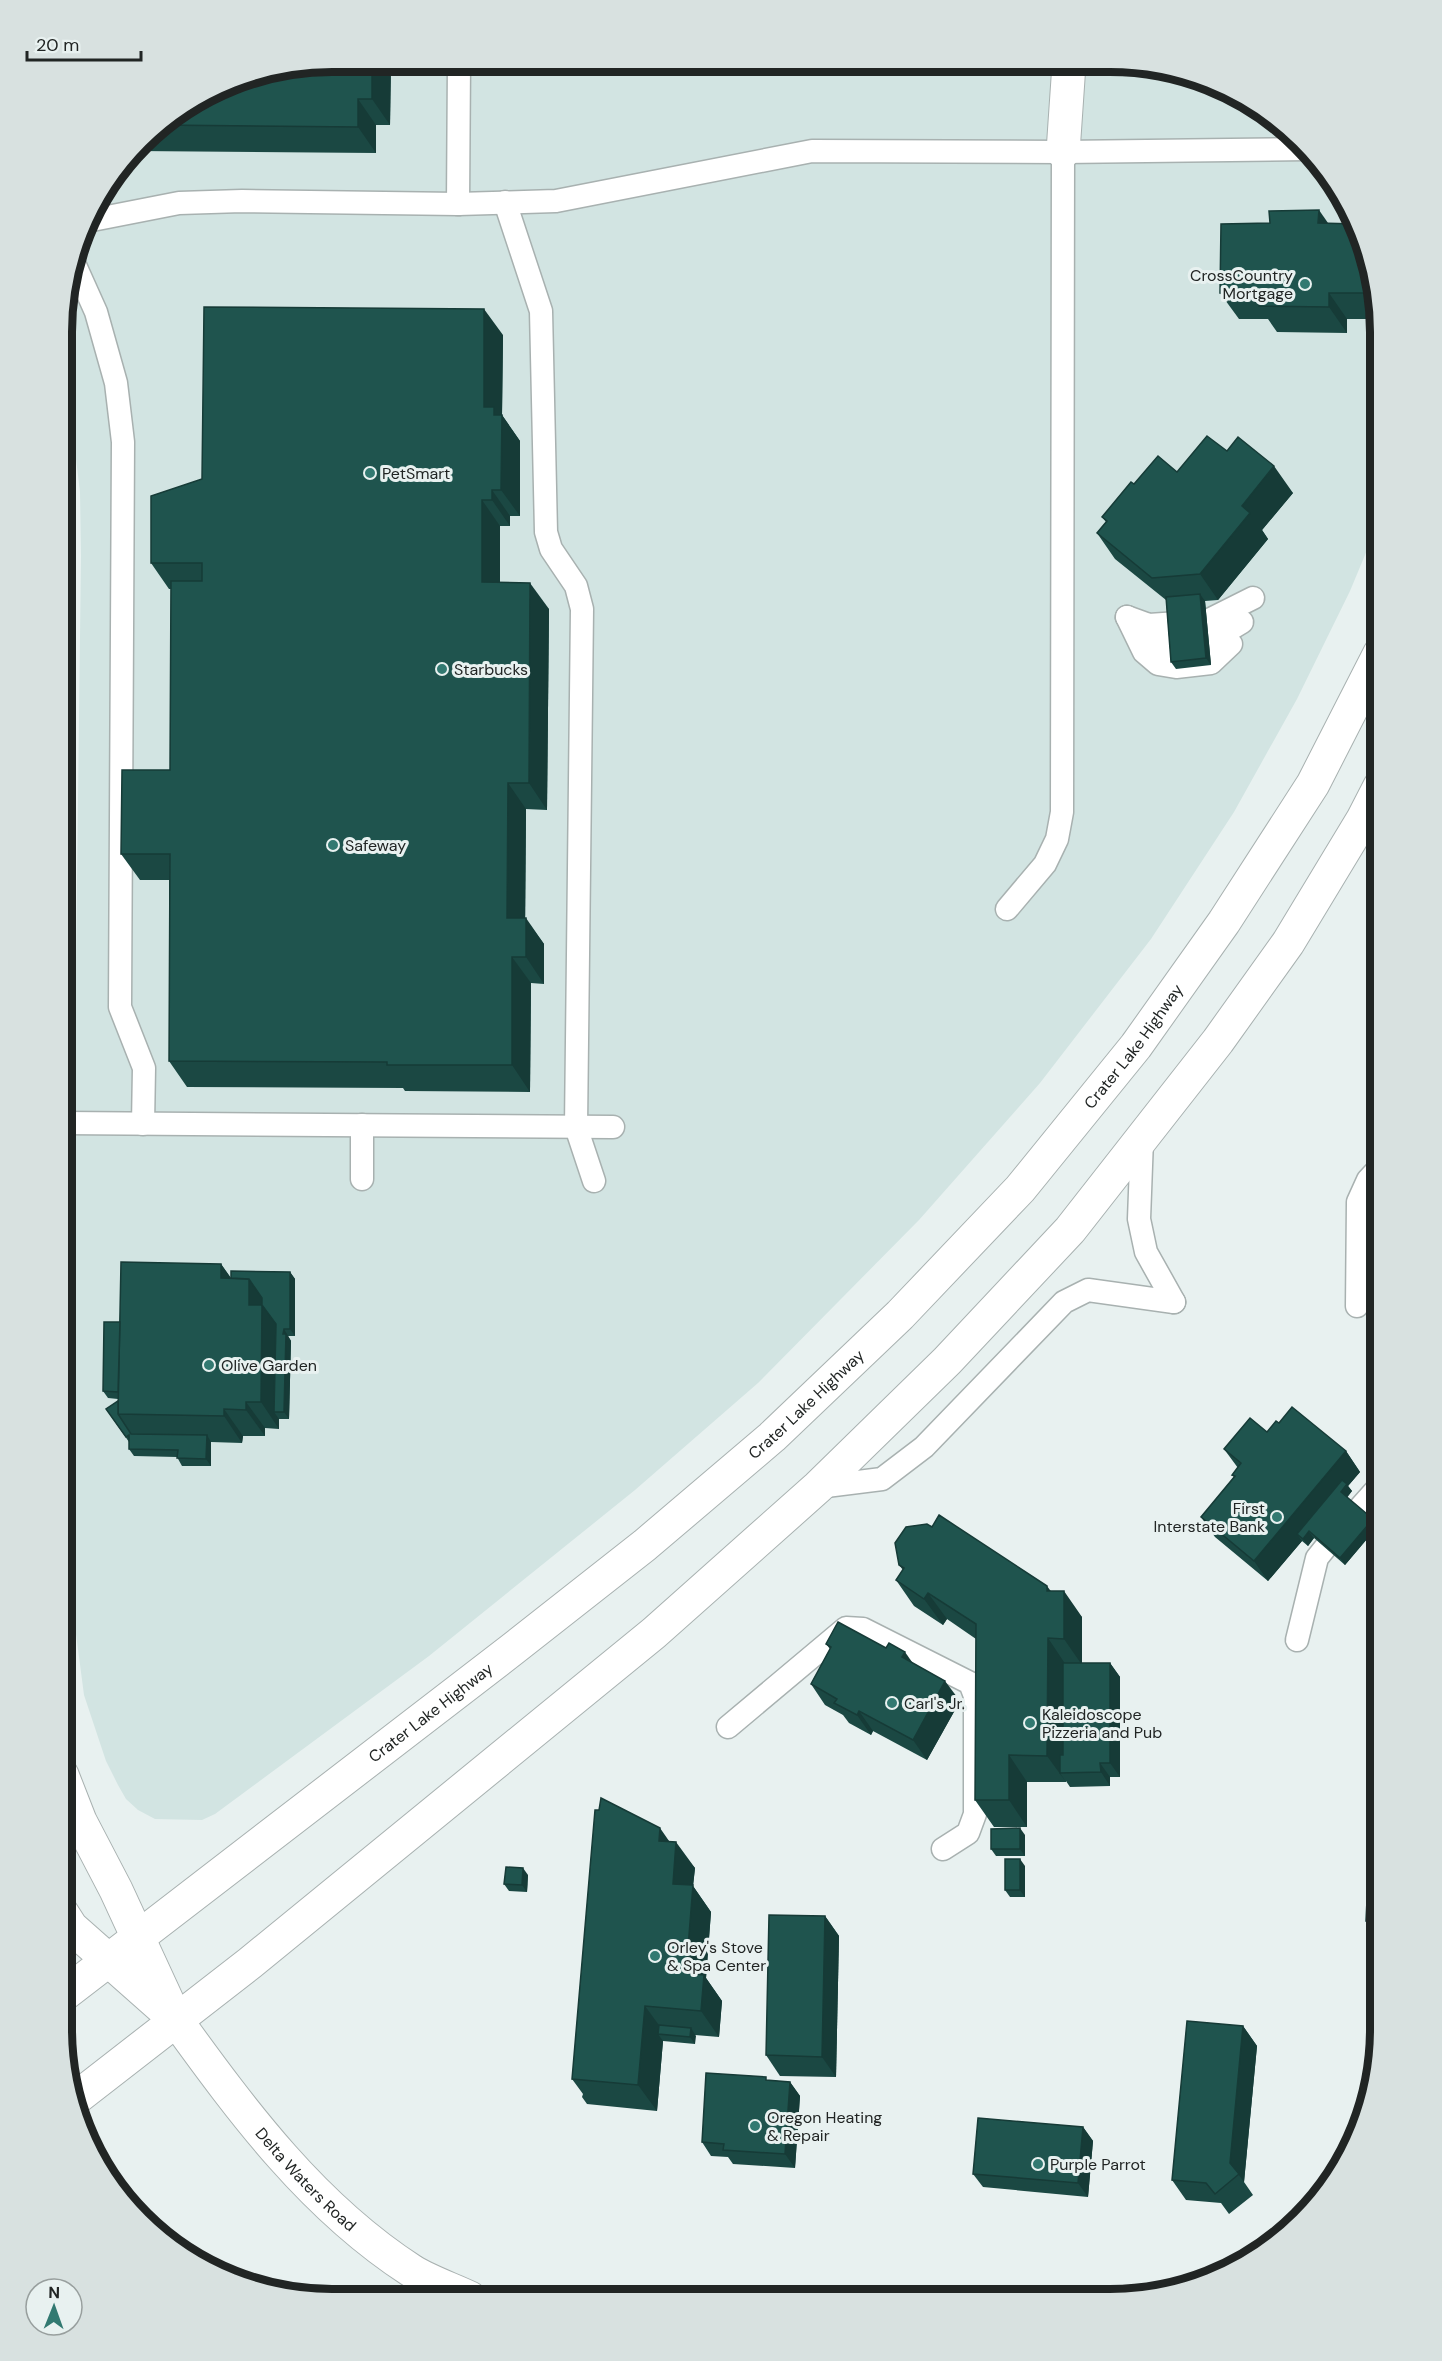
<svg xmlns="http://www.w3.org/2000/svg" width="1442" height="2361" viewBox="0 0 1442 2361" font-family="'DM Sans',sans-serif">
  <rect width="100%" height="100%" fill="#e8f1f0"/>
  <path fill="#d2e4e2" d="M332,62L1146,64L1214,82L1275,118L1325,167L1360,229L1380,332V519L1350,591L1297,699L1234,812L1151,939L1040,1083L919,1220L758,1383L635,1490L429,1656L215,1814L202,1820L155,1819L138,1810L126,1799L118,1785L106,1761L84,1695L74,1619L69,1536L81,555L80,492L72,426L64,391V297L90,212L153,129L229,82Z"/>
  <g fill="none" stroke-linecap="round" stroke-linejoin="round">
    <defs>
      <g id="service">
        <path d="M505,202L541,311L546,532L551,549L576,586L582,609L576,1127L594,1181"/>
        <path d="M458,204L459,62"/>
        <path d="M87,221L179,203L242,201L458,204L556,201L812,151L1063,152L1307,149"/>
        <path d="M74,263L96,312L116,383L123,442L120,1007L144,1068L143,1124"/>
        <path d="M1127,617L1144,652L1158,664L1176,667L1211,663L1231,644"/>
        <path d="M1127,617L1149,625L1207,621L1253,598"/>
        <path d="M1134,625L1149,641L1167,645L1209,642L1242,622"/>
        <path d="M1007,909L1045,864L1057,839L1062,812L1063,152"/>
        <path d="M63,1123L613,1127"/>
        <path d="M1142,1139L1139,1219L1146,1252L1174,1302"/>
        <path d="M362,1179V1125"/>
        <path d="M1357,1306L1358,1202L1368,1180L1380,1167"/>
        <path d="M818,1487L882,1479L924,1447L1064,1302L1088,1290L1174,1302"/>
        <path d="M1358,1510L1375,1491H1380"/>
        <path d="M1297,1640L1317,1558L1325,1548"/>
        <path d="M728,1727L846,1628L863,1629L970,1683L975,1696V1814L968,1833L943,1849"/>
      </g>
      <path id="minor" d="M1063,152L1069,64"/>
      <g id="tertiary">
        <path d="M62,1775L80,1821L116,1890L176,2020"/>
        <path d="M62,1913L71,1927L167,2012"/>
      </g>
      <g id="secondary">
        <path id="s1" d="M62,1996L514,1648L645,1545L772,1437L900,1315L1020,1189L1136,1046L1224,922L1313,784L1380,653"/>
        <path id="s2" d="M176,2020C244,2114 313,2207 412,2271C430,2282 451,2289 470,2298"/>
        <path d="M75,2099L250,1963L654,1633L818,1487L947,1361L1070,1230L1218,1041L1288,943L1363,819L1380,786"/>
      </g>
    </defs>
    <use href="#service" stroke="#a8b1b0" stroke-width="25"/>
    <use href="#minor" stroke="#a8b1b0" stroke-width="35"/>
    <use href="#tertiary" stroke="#a8b1b0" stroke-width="35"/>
    <use href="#secondary" stroke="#a8b1b0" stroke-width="35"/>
    <use href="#service" stroke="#fff" stroke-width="22"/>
    <use href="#minor" stroke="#fff" stroke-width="33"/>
    <use href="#tertiary" stroke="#fff" stroke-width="33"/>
    <use href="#secondary" stroke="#fff" stroke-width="33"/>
  </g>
  <g fill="#1b4843">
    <path d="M332,62H391L390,125H376V153L136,151L153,129L229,82Z"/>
    <path d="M1270,223H1328L1360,229L1378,319H1347V333L1277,332L1268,319H1239L1220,293Z"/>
    <path d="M503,335L502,415L520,441V516H510V526H500V583L549,609L547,810L526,809L525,918L544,944V984L531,983L530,1092L405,1091L403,1088L187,1087L169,1061V880H140L121,854L170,770L171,589H169L151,563L202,479Z"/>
    <path d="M1227,451L1293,493L1262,530L1268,539L1218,600L1205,601L1211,665L1176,669L1171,662L1166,600L1115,559L1097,533L1106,522L1102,517L1134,484L1177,472Z"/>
    <path d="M221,1264L231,1278L290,1272L295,1279V1336H288L291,1341L289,1419H279V1429L265,1428V1436H243L242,1443L211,1442V1466H182L177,1457L134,1456L129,1449V1442L106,1409L118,1401V1399L108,1398L103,1391L120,1322Z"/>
    <path d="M1279,1423L1346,1451L1360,1472L1348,1486L1352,1491L1347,1497L1378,1526L1345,1565L1314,1538L1308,1546L1302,1541L1268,1581L1215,1537L1201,1517L1234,1477L1232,1475L1238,1468L1224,1449L1267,1432Z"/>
    <path d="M932,1527L1051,1591L1082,1617V1663H1110L1120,1677V1777H1110V1786L1070,1787L1066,1781V1782H1027V1827H994L975,1800L976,1639L947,1619L943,1625L914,1606L896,1580L903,1570L899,1565Z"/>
    <path d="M826,1644L912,1663L960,1701L927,1760L873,1731L871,1735L849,1723L843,1715L825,1705L811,1684L830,1649Z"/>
    <path d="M1380,1685V1812L1369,1797Z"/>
    <path d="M599,1810L669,1841L695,1868L693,1886L711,1912L706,1978L722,2001L719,2037L695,2035V2044L663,2041L657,2111L587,2104L582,2097L583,2094L572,2079Z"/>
    <path d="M1025,1835V1856H996L991,1849Z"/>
    <path d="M1025,1866V1897H1010L1005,1890Z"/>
    <path d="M528,1875L527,1892L509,1891L504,1884Z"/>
    <path d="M1380,1900V1928H1371L1366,1921Z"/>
    <path d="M825,1916L839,1936L836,2077L780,2076L766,2055Z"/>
    <path d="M1243,2026L1257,2046L1244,2182L1253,2195L1229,2214L1221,2203L1186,2200L1172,2180Z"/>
    <path d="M768,2080L790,2082L800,2096L795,2168L733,2164L728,2157L711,2156L702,2142Z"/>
    <path d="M1083,2127L1093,2141L1088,2197L983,2187L973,2174Z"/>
  </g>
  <g fill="#163b37">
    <path d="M372,62H391L390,125L372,99Z"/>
    <path d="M358,99L376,125V153L358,127Z"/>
    <path d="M1319,210L1337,236L1318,223Z"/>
    <path d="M1367,263L1375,304L1367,293Z"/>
    <path d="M1329,293L1347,319V333L1329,307Z"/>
    <path d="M484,309L503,335L502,415L520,441V516L501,490L484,407Z"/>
    <path d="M1274,466L1293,493L1262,530L1268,539L1218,600L1200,574L1242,506Z"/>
    <path d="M492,490L510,516V526L492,500Z"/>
    <path d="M482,500L500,526V609L482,582Z"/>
    <path d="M530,583L549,609L547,810L529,783Z"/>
    <path d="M1200,594L1205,601L1211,665L1206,658Z"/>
    <path d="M508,783L526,809L525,945L507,918Z"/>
    <path d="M526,918L544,944V984L526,957Z"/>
    <path d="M512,957L531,983L530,1092L512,1065Z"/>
    <path d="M221,1264L239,1290L221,1278Z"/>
    <path d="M290,1272L295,1279V1336L290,1329Z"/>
    <path d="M249,1279L267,1305L281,1331L274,1412L279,1419V1429L261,1402L249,1305Z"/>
    <path d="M284,1329L291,1341L289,1419L284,1412Z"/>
    <path d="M246,1402L265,1428V1436L246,1410Z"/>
    <path d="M224,1409L243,1436L242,1443L224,1416Z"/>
    <path d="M207,1435L211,1442V1466L206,1459Z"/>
    <path d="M1346,1451L1360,1472L1348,1486L1352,1491L1346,1499L1309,1532L1314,1538L1308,1546L1303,1539L1297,1534L1302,1541L1268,1581L1254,1561Z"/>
    <path d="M1373,1519L1378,1526L1345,1565L1340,1558Z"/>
    <path d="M1047,1586L1064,1609V1591L1082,1617V1665L1064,1639L1047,1591Z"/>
    <path d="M928,1593L947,1619L943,1625L924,1599Z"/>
    <path d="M1048,1638L1066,1665V1773H1060L1066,1782L1047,1756Z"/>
    <path d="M905,1652L919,1672L902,1657Z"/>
    <path d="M1110,1663L1120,1677V1777L1110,1763Z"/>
    <path d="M945,1681L960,1701L927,1760L913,1740Z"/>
    <path d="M859,1711L873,1731L871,1735L857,1715Z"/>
    <path d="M1009,1755L1027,1782V1827L1009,1800Z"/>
    <path d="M1100,1763L1110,1777V1786L1101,1772Z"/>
    <path d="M660,1828L676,1851V1842L695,1868L693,1886L711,1912L706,1978L722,2001L719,2037L701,2011L686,1973L673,1884L659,1841Z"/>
    <path d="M1020,1828L1025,1835V1856L1020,1849Z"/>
    <path d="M1020,1859L1025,1866V1897L1020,1890Z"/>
    <path d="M523,1868L528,1875L527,1892L522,1885Z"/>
    <path d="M825,1916L839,1936L836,2077L822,2057Z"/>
    <path d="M645,2006L664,2032L658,2034L663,2041L657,2111L638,2085Z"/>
    <path d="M1243,2026L1257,2046L1244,2182L1230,2163Z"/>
    <path d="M691,2028L696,2036L695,2044L690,2037Z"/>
    <path d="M790,2082L800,2096L795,2168L785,2154Z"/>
    <path d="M1083,2127L1093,2141L1088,2197L1078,2183Z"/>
  </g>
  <g fill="#1f544e" stroke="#163b37" stroke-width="1.5">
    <path d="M332,62H372V99H358V127L159,125L229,82Z"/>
    <path d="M1319,210L1318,223L1357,224L1360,229L1367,263V293H1329V307L1259,306V293H1220L1221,224L1270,223L1269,211Z"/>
    <path d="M204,307L484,309V407H494V415H502L501,490H492V500H482V582L530,583L529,783H508L507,918H526V957H512V1065H387V1062L169,1061L170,854H121L122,770H170L171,581H202V563H151V496L202,479Z"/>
    <path d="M1207,436L1227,451L1238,437L1274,466L1242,506L1250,513L1200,574L1152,578L1097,533L1107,521L1102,517L1131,482L1134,484L1158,456L1177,472Z"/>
    <path d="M1200,594L1206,658L1171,662L1166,597Z"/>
    <path d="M121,1262L221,1264V1278L249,1279V1305H262L261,1402H246V1410L224,1409V1416L118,1414Z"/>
    <path d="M231,1271L290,1272V1329H284L283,1334H286L284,1412H274L276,1324L262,1305V1298L249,1279L231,1278Z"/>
    <path d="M104,1322H120L118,1392L103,1391Z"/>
    <path d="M118,1401V1414L131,1434L207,1435L206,1459L177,1458L178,1450L129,1449V1435L126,1437L106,1409Z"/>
    <path d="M1292,1407L1346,1451L1254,1561L1201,1517L1235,1476L1232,1475L1241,1463L1224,1449L1250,1418L1267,1432L1276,1421L1279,1423Z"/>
    <path d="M1342,1480L1347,1484L1341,1492L1373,1519L1340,1558L1309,1531L1303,1539L1297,1534Z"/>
    <path d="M939,1515L1047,1586V1591H1064V1639L1048,1638L1047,1756L1009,1755V1800H975L976,1624L928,1593L924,1599L896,1580L904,1568L899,1565L895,1543L906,1527L927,1524L932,1527Z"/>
    <path d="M838,1622L886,1648L889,1643L905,1652L902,1657L945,1681L913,1740L859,1711L857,1715L834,1703L837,1699L811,1684L831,1647L826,1644Z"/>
    <path d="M1063,1663H1110V1763H1100L1101,1772L1060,1773V1755H1063Z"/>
    <path d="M1380,1685V1798L1369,1797Z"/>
    <path d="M601,1798L660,1828L659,1841L676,1842L673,1884L693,1885L686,1973L704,1975L701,2011L645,2006L638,2085L572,2079L595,1810H599Z"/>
    <path d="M1020,1828V1849H991V1829Z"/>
    <rect x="1005" y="1859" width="15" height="31"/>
    <path d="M506,1867L523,1868L522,1885L504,1884Z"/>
    <path d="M1367,1900H1380V1921H1366Z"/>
    <path d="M769,1915L825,1916L822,2057L766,2055Z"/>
    <path d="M1187,2021L1243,2026L1230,2163L1239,2174L1215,2194L1206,2183L1172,2180Z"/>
    <path d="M659,2025L691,2028L690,2037L658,2034Z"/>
    <path d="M1370,2030H1380V2047L1369,2094Z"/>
    <path d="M706,2073L766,2077V2080L790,2082L785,2154L723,2150L724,2144L702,2142Z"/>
    <path d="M978,2118L1083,2127L1078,2183L973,2174Z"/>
  </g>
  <g fill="#327971" stroke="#e8f1f0" stroke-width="2">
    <circle cx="1305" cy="284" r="6"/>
    <circle cx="370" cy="473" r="6"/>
    <circle cx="442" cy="669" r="6"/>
    <circle cx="333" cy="845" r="6"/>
    <circle cx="209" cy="1365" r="6"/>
    <circle cx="1277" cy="1517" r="6"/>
    <circle cx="892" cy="1703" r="6"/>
    <circle cx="1030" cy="1723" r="6"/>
    <circle cx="655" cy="1956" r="6"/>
    <circle cx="755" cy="2126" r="6"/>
    <circle cx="1038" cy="2164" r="6"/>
  </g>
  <g text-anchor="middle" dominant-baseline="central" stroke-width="6" stroke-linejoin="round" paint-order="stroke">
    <g font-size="16" fill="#212524" stroke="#e8f1f0" text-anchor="start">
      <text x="1293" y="275" text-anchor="end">CrossCountry<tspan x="1293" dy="18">Mortgage</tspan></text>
      <text x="382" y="473">PetSmart</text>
      <text x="454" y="669">Starbucks</text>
      <text x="345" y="845">Safeway</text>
      <text x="221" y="1365">Olive Garden</text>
      <text x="1265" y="1508" text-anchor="end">First<tspan x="1265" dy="18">Interstate Bank</tspan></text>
      <text x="904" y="1703">Carl's Jr.</text>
      <text x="1042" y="1714">Kaleidoscope<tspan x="1042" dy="18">Pizzeria and Pub</tspan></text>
      <text x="667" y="1947">Orley's Stove<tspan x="667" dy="18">&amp; Spa Center</tspan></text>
      <text x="767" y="2117">Oregon Heating<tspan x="767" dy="18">&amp; Repair</tspan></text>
      <text x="1050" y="2164">Purple Parrot</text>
    </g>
    <g font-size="16" fill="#212524" stroke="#e8f1f0">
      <text stroke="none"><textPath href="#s1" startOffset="1437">Crater Lake Highway</textPath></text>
      <text stroke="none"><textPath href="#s1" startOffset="951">Crater Lake Highway</textPath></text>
      <text stroke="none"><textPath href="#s1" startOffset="465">Crater Lake Highway</textPath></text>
      <text stroke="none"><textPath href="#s2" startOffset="206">Delta Waters Road</textPath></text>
    </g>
  </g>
  <path d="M0 0H1442V2361H0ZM332 72H1110A260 260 0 0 1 1370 332V2029A260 260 0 0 1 1110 2289H332A260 260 0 0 1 72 2029V332A260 260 0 0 1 332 72Z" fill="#d8e1e0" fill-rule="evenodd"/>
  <path fill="none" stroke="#212524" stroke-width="8" d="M332 72H1110A260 260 0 0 1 1370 332V2029A260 260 0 0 1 1110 2289H332A260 260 0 0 1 72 2029V332A260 260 0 0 1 332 72Z"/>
  <g transform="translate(54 2307) rotate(1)"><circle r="28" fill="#e8f1f0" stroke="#989f9e" stroke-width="1.5"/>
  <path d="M0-4.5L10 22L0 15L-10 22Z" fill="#327971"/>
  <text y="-9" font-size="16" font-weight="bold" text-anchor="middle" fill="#212524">N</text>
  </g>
  <path d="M27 51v9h114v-9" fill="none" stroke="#212524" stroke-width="3"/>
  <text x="36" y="51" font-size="18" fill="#212524" stroke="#e8f1f0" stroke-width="4.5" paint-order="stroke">20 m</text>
</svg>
